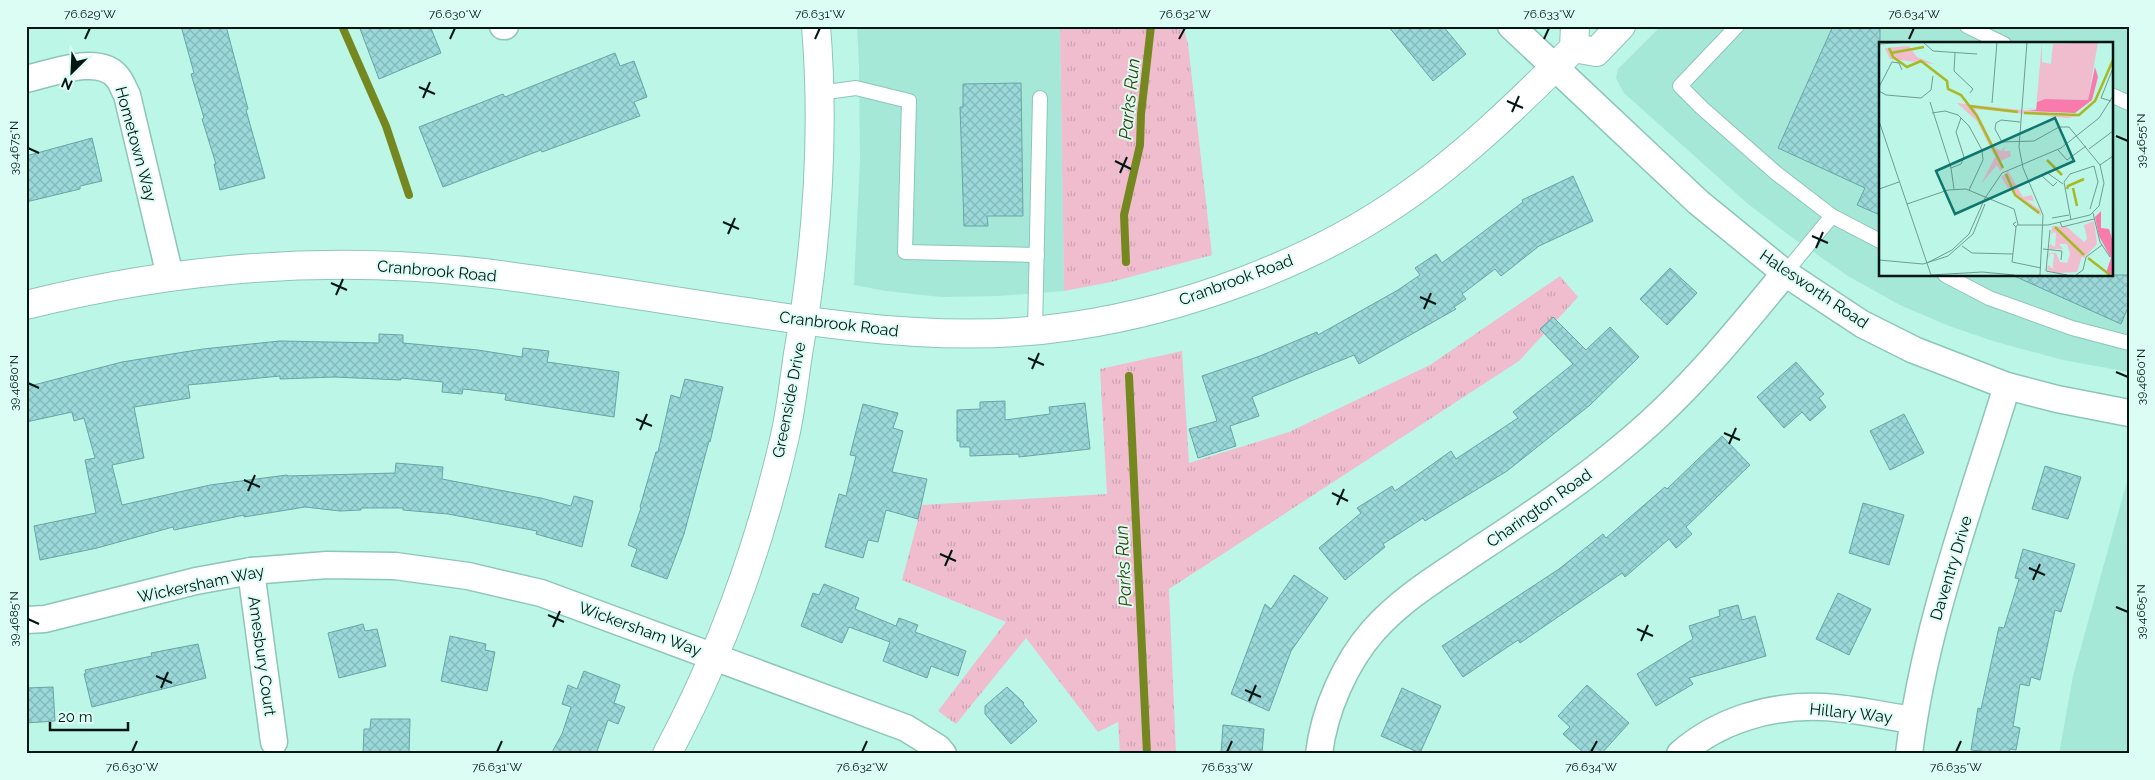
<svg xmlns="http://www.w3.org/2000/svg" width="2155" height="780" viewBox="0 0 2155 780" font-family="Raleway,sans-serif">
  <defs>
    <pattern id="park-tufts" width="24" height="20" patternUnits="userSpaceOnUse" patternTransform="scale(1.25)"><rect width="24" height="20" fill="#f0bdce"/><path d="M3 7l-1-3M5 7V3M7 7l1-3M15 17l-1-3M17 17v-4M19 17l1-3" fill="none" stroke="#cca2b0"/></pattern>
    <pattern id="building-cross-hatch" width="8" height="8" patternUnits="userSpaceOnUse" patternTransform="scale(1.25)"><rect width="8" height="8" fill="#9ad8d9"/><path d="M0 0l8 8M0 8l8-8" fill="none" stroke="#83b9b9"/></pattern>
  </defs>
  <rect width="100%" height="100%" fill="#bbf6e6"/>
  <g fill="#a5e8d7" fill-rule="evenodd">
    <path d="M857,26H1060L1064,291L999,296L941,297L886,291L854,285L860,160L859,67Z"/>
    <path d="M1661,26H2129V372L2063,360L1993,341L1949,326L1900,305L1848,276L1793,238L1748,204L1624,93L1616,78L1618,69ZM1880,44H2111V275H1880Z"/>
    <path d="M2129,474V754H2059L2073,676Z"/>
  </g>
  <g fill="url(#park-tufts)">
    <path d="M1060,26H1183L1188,44L1212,255L1111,282L1064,291Z"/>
    <path d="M1560,276L1578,297L1519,361L1169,589L1176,754H1120L1118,722L1098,732L1026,638L956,724L938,711L1006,622L902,580L922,505L1107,494L1100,369L1182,351L1189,463L1289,432L1430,365Z"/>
  </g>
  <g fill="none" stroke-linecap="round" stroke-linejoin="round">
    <g stroke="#75881f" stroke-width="8">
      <path d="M342,26L386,126L409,195"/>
      <path d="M1126,262L1124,215L1140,145L1141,114L1151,26"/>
      <path d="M1129,376L1147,754"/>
    </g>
  </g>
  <g fill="url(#building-cross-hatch)" stroke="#68a5a6">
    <path d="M181,26H226L248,109L246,110L265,178L220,190L214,164H216L202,119L204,118L191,74L194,73Z"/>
    <path d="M359,26H430L441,53L379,79Z"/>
    <path d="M1388,26H1443L1466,54L1433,81Z"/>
    <path d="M1833,26H1880V215L1857,205L1865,188L1778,148Z"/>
    <path d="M615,53L620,66L634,61L647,97L634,102L640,116L542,152L541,150L443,187L419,127L503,94L505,97Z"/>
    <path d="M1021,83L1023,216H987L988,226H964L960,107H963V84Z"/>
    <path d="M92,138L102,181L80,186V189L26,202V156Z"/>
    <path d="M1573,176L1593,221L1539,246L1501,276L1495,269L1462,294L1466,299L1454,307L1456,309L1359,364L1354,355L1252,397L1259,416L1230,426L1236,446L1198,458L1189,429L1217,421L1202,376L1260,356L1317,332L1318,335L1398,290L1420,275L1415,268L1436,254L1442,263L1523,202L1522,200Z"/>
    <path d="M1670,268L1697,293L1667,325L1640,299Z"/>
    <path d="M2012,275H2129V305L2121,324Z"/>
    <path d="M1553,317L1586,350L1610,327L1639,357L1590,405L1507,471L1425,521L1423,518L1383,544L1385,547L1345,580L1319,548L1361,513L1357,508L1392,486L1395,491L1451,451L1456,459L1518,418L1513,412L1573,364L1540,329Z"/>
    <path d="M379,334L403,335V343L478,350L522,357L523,348L549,351L547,362L619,372L614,417L505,400L506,394L463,389L462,394L442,392L443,382L401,378V380L334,377L280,379V376L188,385L190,398L134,407L144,458L112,465L122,505L210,485L287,475L288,476L395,473L396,463L443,467L442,479L541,498L571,506L574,496L593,501L582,547L536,534L537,531L448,514L403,510V508H361V510L340,511L305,507L244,517V515L174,530L173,527L97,548L40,560L34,526L96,513L85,460L95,458L84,418L74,421L72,412L26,422V387L122,362L203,349L280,341L379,343Z"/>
    <path d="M1796,362L1824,394L1819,398L1826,407L1810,421L1802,412L1784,428L1757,397Z"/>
    <path d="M685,379L723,387L710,442L709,441L684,534L667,579L631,566L637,549L628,545L641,508L640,507L656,452H658L671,395L680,398Z"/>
    <path d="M1005,401V420L1050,414L1049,407L1085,403L1090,449L1019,457V454L970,456V447H960V441H957V410L980,409V402Z"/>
    <path d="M863,404L898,413L893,428L903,431L892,472L927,479L918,519L886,510L878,542L868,540L863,558L825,547L839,494L846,496L856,456L850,455Z"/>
    <path d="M1904,414L1924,453L1890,470L1870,431Z"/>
    <path d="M1722,436L1750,465L1686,527L1692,534L1676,548L1669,539L1625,577L1622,573L1520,643L1518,640L1463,677L1442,646L1559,569L1603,534L1606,538L1665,487L1667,489Z"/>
    <path d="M2045,466L2081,477L2068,519L2032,509Z"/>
    <path d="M1863,503L1904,515L1889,565L1849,553Z"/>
    <path d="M2023,549L2075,564L2061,612L2055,610L2040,680L2031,677L2029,686L2020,684L2013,726L2020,728L2016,750L2010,749L2009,754L1971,750L1978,708L1981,709L1999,627L2004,628L2019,579L2015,578Z"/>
    <path d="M1294,575L1328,598L1291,651L1269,711L1231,694L1265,604L1271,609Z"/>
    <path d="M824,584L859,598L855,609L896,626L899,618L918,625L915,632L966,651L958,676L931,666L927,678L883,661L890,642L849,627L842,643L801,626L813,593L819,595Z"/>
    <path d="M1838,593L1871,609L1849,655L1816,639Z"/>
    <path d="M1738,605L1742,620L1755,616L1766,656L1689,678L1693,684L1656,706L1637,674L1693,639L1689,626L1720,616L1719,610Z"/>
    <path d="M363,624L365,631L377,629L386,666L339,678L328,633Z"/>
    <path d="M450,636L486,644L485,650L495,652L487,691L441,681Z"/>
    <path d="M198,644L206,678L92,707L84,674L86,673L85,670L152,656L151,653Z"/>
    <path d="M584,671L620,685L614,703L625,707L618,724L608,720L596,754H551L562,734L571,707L562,704L568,685L577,689Z"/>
    <path d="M1587,685L1629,723L1601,754H1585L1563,734L1570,727L1558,716Z"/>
    <path d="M53,687L55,721L26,723V688Z"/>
    <path d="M1007,687L1024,703L1023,704L1037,721L1011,744L985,714V706Z"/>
    <path d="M1402,688L1441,706L1420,753L1381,736Z"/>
    <path d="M371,719H410L409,754H363L364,729H370Z"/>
    <path d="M1223,725L1264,729L1262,754H1221Z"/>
  </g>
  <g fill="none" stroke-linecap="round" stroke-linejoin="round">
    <defs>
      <g id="service">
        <path d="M1737,26L1680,86L1702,108L1776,173L1832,216L1880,241"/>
        <path d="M1967,26L2004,44"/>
        <path d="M819,93L856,88L909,101L905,252L1037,255"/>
        <path d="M2111,95L2129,103"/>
        <path d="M1785,273L1832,216"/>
        <path d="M1945,275L1989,298L2072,328L2129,343"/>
        <path d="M1035,330L1040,98"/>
      </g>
      <g id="minor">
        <path d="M503,26H505"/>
        <path d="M1511,26L1698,202L1785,273L1862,324L1914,350L2007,386L2057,399L2129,413"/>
        <path d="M26,79C50,74 100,53 118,78C122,83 124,90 127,95L170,276"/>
        <path d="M251,571L274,742"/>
        <path d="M26,620L45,619L196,581L251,571L327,565L395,566L468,576L541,593L906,728L938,748L943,754"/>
        <path d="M1319,754C1324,711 1345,663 1373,631C1402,598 1440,576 1475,552C1528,517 1580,483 1628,442C1687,393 1737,332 1785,273"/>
        <path d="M1680,754C1719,720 1770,705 1822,707C1852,708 1884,716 1913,720"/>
        <path d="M1909,754C1924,628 1970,507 2007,386"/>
      </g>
      <g id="tertiary">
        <path d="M1574,48L1596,52L1621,26"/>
        <path d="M26,305C179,267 327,255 484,273C576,284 669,301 761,314C863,330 969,342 1073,326C1183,310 1309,264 1401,200C1464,157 1520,102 1574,48L1575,26"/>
        <path d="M667,754C720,655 760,545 785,436C791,409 794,381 798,354C817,246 825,135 816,26"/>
      </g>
    </defs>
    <use href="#service" stroke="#8dc6b7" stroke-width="16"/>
    <use href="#minor" stroke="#8dc6b7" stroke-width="29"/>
    <use href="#tertiary" stroke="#8dc6b7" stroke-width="30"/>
    <use href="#service" stroke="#fff" stroke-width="14"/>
    <use href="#minor" stroke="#fff" stroke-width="26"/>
    <use href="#tertiary" stroke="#fff" stroke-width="28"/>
  </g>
  <path fill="none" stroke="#011612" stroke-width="2" d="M85,39L90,28M450,39L455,28M815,39L820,28M1179,39L1185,28M1544,39L1549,28M1909,39L1914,28M419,87L435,94M423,98L430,82M1507,101L1523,108M1512,112L1519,96M2116,136L2128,141M28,148L39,153M1115,161L1131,169M1120,173L1127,157M723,222L739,229M728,234L735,218M1812,236L1828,243M1816,248L1823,232M331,283L347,290M336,295L343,279M1420,297L1436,304M1424,309L1431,293M1028,358L1044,365M1032,369L1039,353M2116,372L2128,377M28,383L39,388M636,419L652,426M640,430L647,414M1724,433L1740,440M1729,444L1736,428M244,480L260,487M248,491L255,475M1332,493L1348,501M1337,505L1344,489M940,554L956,561M945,566L952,550M2029,568L2045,575M2033,580L2040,564M2116,607L2128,612M548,615L564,622M28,619L39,624M553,627L560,611M1637,629L1653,636M1641,641L1648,625M156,676L172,683M161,688L168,672M1245,690L1261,697M1249,701L1256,685M132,752L137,741M497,752L502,741M862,752L867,741M1227,752L1232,741M1591,752L1597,741M1956,752L1961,741"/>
  <g text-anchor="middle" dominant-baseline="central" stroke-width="4" stroke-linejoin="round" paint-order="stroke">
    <g font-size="16" fill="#011612" stroke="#dbfdf4">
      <text transform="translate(136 144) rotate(75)">Hometown Way</text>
      <text transform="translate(437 271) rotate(5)">Cranbrook Road</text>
      <text transform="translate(1236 280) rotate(-20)">Cranbrook Road</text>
      <text transform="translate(1814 289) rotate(34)">Halesworth Road</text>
      <text transform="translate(839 324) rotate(7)">Cranbrook Road</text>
      <text transform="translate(789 400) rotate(-79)">Greenside Drive</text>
      <text transform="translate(1539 508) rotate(-35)">Charington Road</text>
      <text transform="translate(1951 568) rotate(-73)">Daventry Drive</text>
      <text transform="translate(201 584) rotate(-12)">Wickersham Way</text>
      <text transform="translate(640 629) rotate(20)">Wickersham Way</text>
      <text transform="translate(262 656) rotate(82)">Amesbury Court</text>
      <text transform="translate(1851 713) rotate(6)">Hillary Way</text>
    </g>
    <g font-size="18" font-style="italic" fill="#3b4209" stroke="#dbfdf4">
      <text transform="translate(1129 99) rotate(-84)">Parks Run</text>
      <text transform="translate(1123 566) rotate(-93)">Parks Run</text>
    </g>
  </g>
  <g transform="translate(1879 42)">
    <rect width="234" height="234" fill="#bbf6e6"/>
    <path d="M163,0V20L172,22L174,2L219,0L209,58L166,57L158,60L157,68L145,66L157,67ZM215,179L218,202L205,216L203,214L198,230L177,231L168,228L169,223L174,227V221L175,213L172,211L169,216L170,211H177L181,220L188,221L191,212L188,202H180L184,207H170L171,202L176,205L177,191L174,190L172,194L173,184L188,185L205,200L208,197L205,183Z" fill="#f0bdce"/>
    <path d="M216,25L219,35L213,58L196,71L145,69L157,68L158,60L166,57L209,58ZM222,169V186L230,187L234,200V233L227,231L232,216L220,194L217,180L216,175Z" fill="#f87bac"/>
    <path d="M30,4L38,15L55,22L11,17L6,6ZM78,61L95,63L200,74L188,76L96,67L116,106L123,109L126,103L125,109H131L132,114L122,119L125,126L121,129L118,123L102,142L116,115L98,79ZM129,129L144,155L153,153L155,159L147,158L161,168L162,174L129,146L122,135Z" fill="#f0bdce"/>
    <path fill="none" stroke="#a7b925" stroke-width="2.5" d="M10,6L14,15L28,25L42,19L68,39L69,47L82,53L98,74L124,126M12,11L45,5M90,64L139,70M145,71L200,73L216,59L234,18M168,118L183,133M127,132L136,153L160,171M194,146L198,164M188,147L189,144L205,137M176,185L205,213M209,216L231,233"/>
    <path fill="none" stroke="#719c91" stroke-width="1" d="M44,0L54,9L98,12M148,0L140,105L144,126L164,173L161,233M0,2L33,0M76,11L75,29L94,47L91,51M0,45L13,20L20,21L23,28M0,49L7,53L42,56L52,48L54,34M232,59L222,56L234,26M51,60L72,126L75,147M113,61L118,0M53,71L66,69L79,73L90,84L103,108L104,118L90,148M0,79L52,233M210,107L234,89M179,108L188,118L207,104M221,123L234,114M72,126L82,122L85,115L77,90L82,76M178,140L174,144L163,134L167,130L184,142M0,147L20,140M28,162L69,148L87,147L135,167L139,182L137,185L134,182L137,180M234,162V190M214,171L221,200L231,215M173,176L190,173M192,178L185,140L191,132L215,124L219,140L211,167M181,180L183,185L215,177M139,183H169L211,173L220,164L225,141L221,123L190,85H180L155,99L123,100L116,87L117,81L122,78L141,80M137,185L133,220L162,226M171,188L167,229L188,233M83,204L93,211L134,212M164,207L183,209L182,218M0,218L44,222L69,214L94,192L106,162M48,221L73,208L90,192L106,156L123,131L182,106L220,76L234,54M52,233L103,230L135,233M197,233L204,228L207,215L223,203"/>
    <path fill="#0f766e" fill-opacity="0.15" stroke="#0f766e" stroke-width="2.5" d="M176,76L195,119L76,172L57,129Z"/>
    <rect width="234" height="234" fill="none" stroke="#011612" stroke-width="2.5"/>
  </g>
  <rect width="2155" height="780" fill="none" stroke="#dbfdf4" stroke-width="55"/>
  <g transform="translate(72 72) rotate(204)" stroke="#dbfdf4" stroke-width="4" paint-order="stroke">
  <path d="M0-4L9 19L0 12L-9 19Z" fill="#011612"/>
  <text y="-8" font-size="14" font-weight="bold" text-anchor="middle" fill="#011612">N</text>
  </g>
  <path d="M50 722v8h78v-8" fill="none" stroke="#011612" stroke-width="2.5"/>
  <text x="58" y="722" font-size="15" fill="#011612" stroke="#dbfdf4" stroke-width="4" paint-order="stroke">20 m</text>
  <rect x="28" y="28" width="2100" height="724" fill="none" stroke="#011612" stroke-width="2"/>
  <g font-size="12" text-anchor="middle" fill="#011612">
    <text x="90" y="18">76.629°W</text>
    <text x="455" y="18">76.630°W</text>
    <text x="820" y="18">76.631°W</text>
    <text x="1185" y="18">76.632°W</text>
    <text x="1549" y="18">76.633°W</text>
    <text x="1914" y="18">76.634°W</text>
    <text transform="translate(2141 141) rotate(-90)" y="4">39.4655°N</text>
    <text transform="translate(14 148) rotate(-90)" y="4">39.4675°N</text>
    <text transform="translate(2141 377) rotate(-90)" y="4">39.4660°N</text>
    <text transform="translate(14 383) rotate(-90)" y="4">39.4680°N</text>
    <text transform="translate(2141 612) rotate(-90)" y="4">39.4665°N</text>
    <text transform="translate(14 619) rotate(-90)" y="4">39.4685°N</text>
    <text x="132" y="771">76.630°W</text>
    <text x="497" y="771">76.631°W</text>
    <text x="862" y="771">76.632°W</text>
    <text x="1227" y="771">76.633°W</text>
    <text x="1591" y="771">76.634°W</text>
    <text x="1956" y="771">76.635°W</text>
  </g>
</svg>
